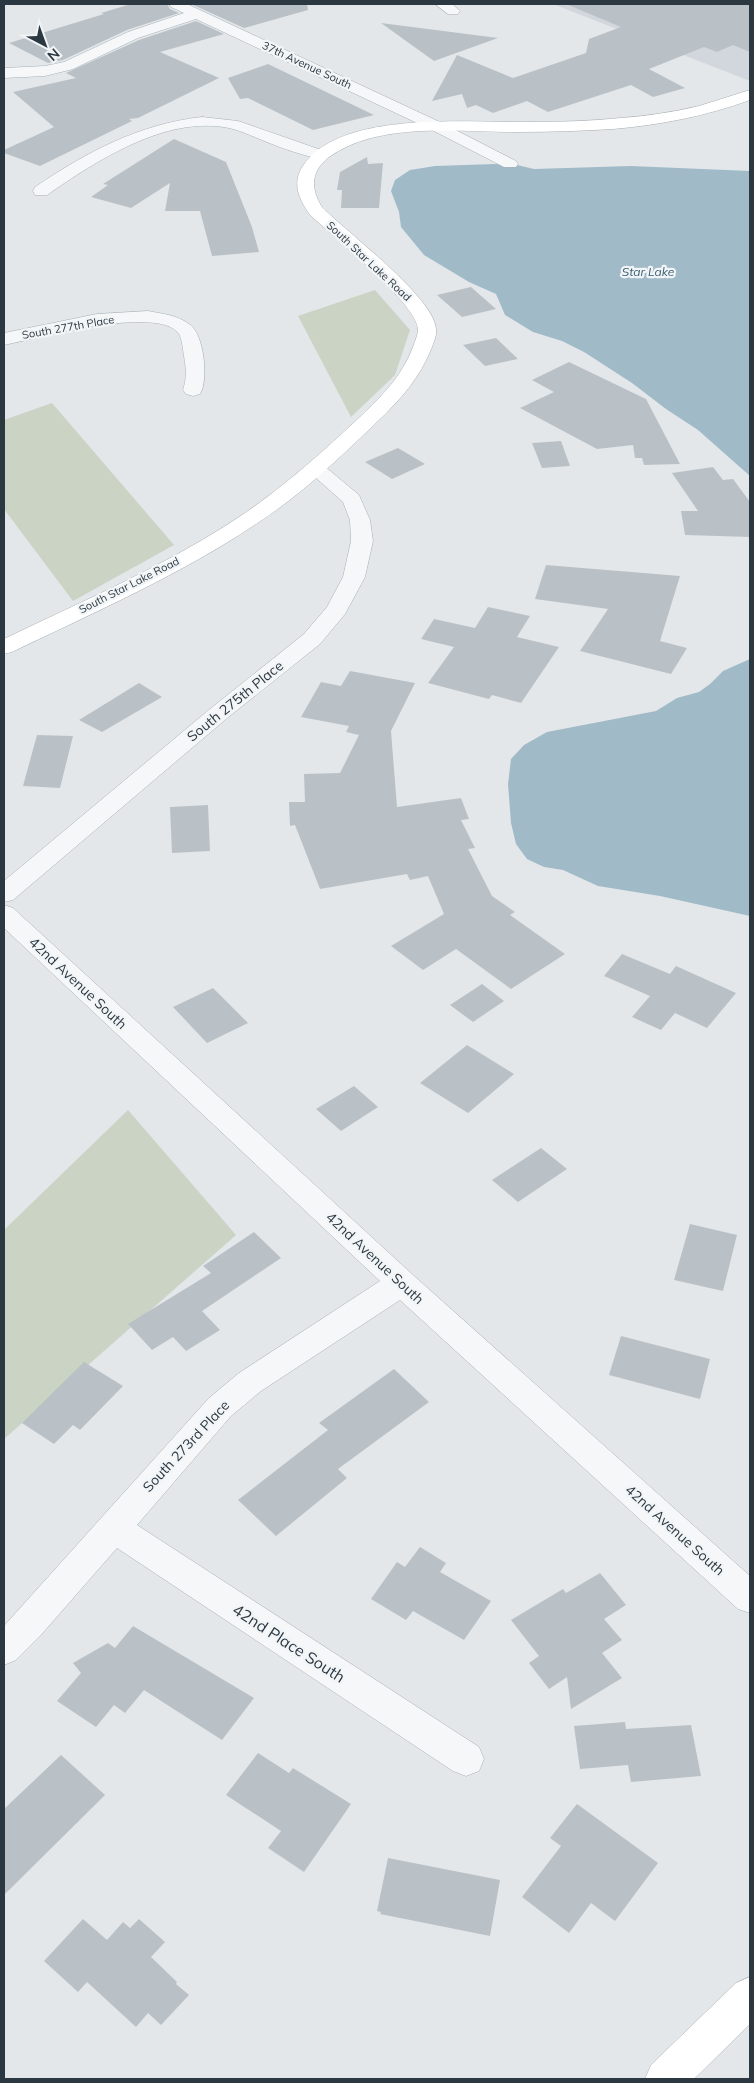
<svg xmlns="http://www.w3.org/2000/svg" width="754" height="2083" viewBox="0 0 754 2083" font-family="Mulish,sans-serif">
  <rect width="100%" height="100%" fill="#e3e7ea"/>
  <path fill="#d1d7dc" d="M553,4H750V81Z"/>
  <g fill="#cbd3c4">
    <path d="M375,290L410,330L395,375L351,417L298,316Z"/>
    <path d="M52,403L174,545L73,601L4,509V420Z"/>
    <path d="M128,1110L236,1235L4,1439V1230Z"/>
  </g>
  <g fill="#a0bbc7">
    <path d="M495,164L517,165L534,169L631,166L750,171V476L698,430L666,409L632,383L584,352L562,341L533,332L505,315L496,294L469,282L424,255L401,227L399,212L391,191L395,180L410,170L435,166Z"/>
    <path d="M750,659V916L660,896L598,886L563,870L544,867L527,859L516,844L511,823L508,784L511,759L524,745L547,732L656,711L677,698L699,692L710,684L723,671Z"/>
  </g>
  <g fill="#bac1c6">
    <path d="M131,4H167L170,9L179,13L127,30L63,60L48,63L9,43L104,14L101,13Z"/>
    <path d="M191,4H307L308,10L244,28Z"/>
    <path d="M566,4H750V52L733,45L717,52L704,47L649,69L685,88L653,97L631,85L548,112L527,101L493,113L476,105L467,108L462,94L432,101L457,55L513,78L586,53L589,39L621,27Z"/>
    <path d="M196,21L224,34L160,52L219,78L138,118L129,119L132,121L40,166L4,153V150L54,127L13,92L76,78L66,73L139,40Z"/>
    <path d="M381,23L498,38L434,61Z"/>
    <path d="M268,64L374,115L313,130L248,98L240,99L228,78Z"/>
    <path d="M174,139L226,162L252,227L259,252L212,256L200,211H165L170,183L131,208L91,197L108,185L103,184Z"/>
    <path d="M367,157L368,164L383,163L379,208H341L342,190H337L340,172Z"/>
    <path d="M471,287L496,309L462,317L437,295Z"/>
    <path d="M496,338L518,359L485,366L463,345Z"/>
    <path d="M569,362L646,399L680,464L644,465L642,458H635L633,445L597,449L520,408L554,392L532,380Z"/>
    <path d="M561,441L570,466L542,468L532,443Z"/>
    <path d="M398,448L425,464L392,479L365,462Z"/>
    <path d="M713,467L723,480L733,479L750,502V537L685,535L681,511H698L672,473Z"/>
    <path d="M546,565L680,576L660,641L687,648L671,674L580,651L608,609L535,599Z"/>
    <path d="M488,607L530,616L517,637L559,647L521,703L492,695L489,699L428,683L454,647L421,639L434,619L475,628Z"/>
    <path d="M350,671L415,683L391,731L397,807L461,798L469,819L461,820L475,848L468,849L492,896L515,912L510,915L565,954L511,989L456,949L423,970L391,946L444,914L428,876L410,880L407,874L320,889L295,825L290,826L289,802H305L304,774L340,773L359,735L346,732L349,726L301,717L321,682L341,686Z"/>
    <path d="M139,683L162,697L102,732L79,720Z"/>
    <path d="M37,735L73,736L60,788L23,786Z"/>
    <path d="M208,805L210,851L172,853L170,807Z"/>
    <path d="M622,954L670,974L676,966L736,993L707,1028L675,1013L661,1030L632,1017L650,996L604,976Z"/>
    <path d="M482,984L504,1001L473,1022L450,1005Z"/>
    <path d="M213,988L248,1023L207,1043L173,1007Z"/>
    <path d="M467,1045L514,1074L468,1113L420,1083Z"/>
    <path d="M354,1086L378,1107L341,1131L316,1109Z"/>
    <path d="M541,1148L567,1169L518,1202L492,1180Z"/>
    <path d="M690,1224L737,1235L723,1291L674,1280Z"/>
    <path d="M254,1232L281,1258L202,1311L220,1330L186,1351L173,1337L152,1350L128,1324L211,1273L203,1266Z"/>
    <path d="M621,1336L710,1359L700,1399L609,1375Z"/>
    <path d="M84,1362L123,1386L80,1430L73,1425L54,1444L22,1423Z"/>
    <path d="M394,1369L429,1402L338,1469L347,1478L276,1536L238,1500L328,1430L319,1423Z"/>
    <path d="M420,1547L446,1563L440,1572L491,1601L464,1640L413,1611L406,1620L371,1599L397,1562L405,1567Z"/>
    <path d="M600,1573L626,1605L604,1619L622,1640L602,1653L622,1678L571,1709L567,1677L549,1689L529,1663L539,1656L511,1620L563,1589L566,1593Z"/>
    <path d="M133,1626L254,1698L222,1740L144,1690L125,1713L114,1705L96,1727L57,1701L81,1673L73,1663L108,1643L115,1648Z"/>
    <path d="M625,1722L626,1729L691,1725L701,1776L631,1782L628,1765L580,1769L574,1726Z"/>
    <path d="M258,1753L289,1773L293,1768L351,1804L304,1872L268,1848L281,1831L226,1795Z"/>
    <path d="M61,1755L105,1795L4,1895V1809Z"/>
    <path d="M577,1804L658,1863L615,1921L591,1903L569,1933L522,1897L561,1846L550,1838Z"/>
    <path d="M388,1858L500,1880L490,1936L380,1914L381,1912L377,1911Z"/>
    <path d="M83,1919L107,1940L123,1922L130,1928L139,1919L165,1942L151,1957L177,1982L176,1984L189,1995L161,2025L148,2013L136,2027L87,1982L78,1992L44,1961Z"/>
  </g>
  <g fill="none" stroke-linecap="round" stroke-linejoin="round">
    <defs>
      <g id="street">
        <path d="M169,4H187L444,124L516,161L518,164L516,167H504L432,130L196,19L138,38L73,69L45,76L4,78V68L45,66L64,62L128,32L184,13L171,7Z"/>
        <path d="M435,4H452L460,11L458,14H448Z"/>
        <path d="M202,117L238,121L327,152L329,155L327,158H315C301,154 286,150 272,144C258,139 243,131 229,128C166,115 96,161 47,195H35L33,191L35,187C87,152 139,124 202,117Z"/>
        <path d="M148,311C163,314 177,315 189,324C204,333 209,380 200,394L193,396L186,394L183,390C187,378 186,368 184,356C183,350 182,339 179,334C159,304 34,339 4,345V333L97,314Z"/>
        <path d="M316,463L323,465L359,495L370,520L373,541L365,577L345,614L320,644L226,719L13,900L4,902V881L210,709L304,634L327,607L343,577L351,541L350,520L343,502L306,469L309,465Z"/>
        <path d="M4,905L13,908L413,1275L750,1576V1613L738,1609L400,1300L261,1391L231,1416L137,1525L479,1747L484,1759L479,1771L466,1776L453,1771L117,1548L40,1636L16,1660L4,1665V1626L209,1398L239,1373L380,1281L4,928Z"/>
      </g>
      <g id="secondary">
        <path d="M750,90V100C706,116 660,125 613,129C581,131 550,132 518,132C460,132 379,121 329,157C311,171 310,188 322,207C346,232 434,297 436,329C437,335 434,341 432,347C420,378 400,400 377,422C339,458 302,494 259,522C182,574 95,612 12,652L4,654V639C85,600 170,564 245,513C287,484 325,450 361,416C383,395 402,376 413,347C415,341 418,335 418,329C416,303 332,235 310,215C298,198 291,181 305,163C345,110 470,123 530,122C560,122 590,121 621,118C647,116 674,112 699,106C716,101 733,95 750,90Z"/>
        <path d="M750,1977V2024L694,2079H645L651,2065L736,1983Z"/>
      </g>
    </defs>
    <use href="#street" stroke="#a8afb4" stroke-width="1"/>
    <use href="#secondary" stroke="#a8afb4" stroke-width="1"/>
    <use href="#street" fill="#f5f7f8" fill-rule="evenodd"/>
    <use href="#secondary" fill="#fff" fill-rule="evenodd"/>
  </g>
  <g text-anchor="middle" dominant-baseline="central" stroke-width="4.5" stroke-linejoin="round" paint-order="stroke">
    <g font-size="11" fill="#2c3841" stroke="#f2f5f7">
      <text transform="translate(307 65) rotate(25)">37th Avenue South</text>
      <text transform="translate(369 261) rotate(43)">South Star Lake Road</text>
      <text transform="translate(68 327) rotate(-10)">South 277th Place</text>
      <text transform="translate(129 585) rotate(-27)">South Star Lake Road</text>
    </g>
    <g font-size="12" font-style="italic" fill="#395e72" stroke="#f2f5f7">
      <text x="648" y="271">Star Lake</text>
    </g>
    <g font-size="14" fill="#2c3841" stroke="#f2f5f7">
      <text transform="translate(235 701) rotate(-39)">South 275th Place</text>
      <text transform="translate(78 983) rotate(43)">42nd Avenue South</text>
      <text transform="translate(375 1258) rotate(43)">42nd Avenue South</text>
      <text transform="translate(186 1446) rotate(-47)">South 273rd Place</text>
      <text transform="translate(675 1530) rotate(42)">42nd Avenue South</text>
    </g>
    <g font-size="16" fill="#2c3841" stroke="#f2f5f7">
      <text transform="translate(289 1643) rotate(33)">42nd Place South</text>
    </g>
  </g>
  <rect width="754" height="2083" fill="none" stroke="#2c3841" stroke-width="10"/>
  <g transform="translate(45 45) rotate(139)" stroke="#f2f5f7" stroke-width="4" paint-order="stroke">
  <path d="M0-4L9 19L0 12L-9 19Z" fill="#2c3841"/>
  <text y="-8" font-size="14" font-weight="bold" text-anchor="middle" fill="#2c3841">N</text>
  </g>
</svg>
